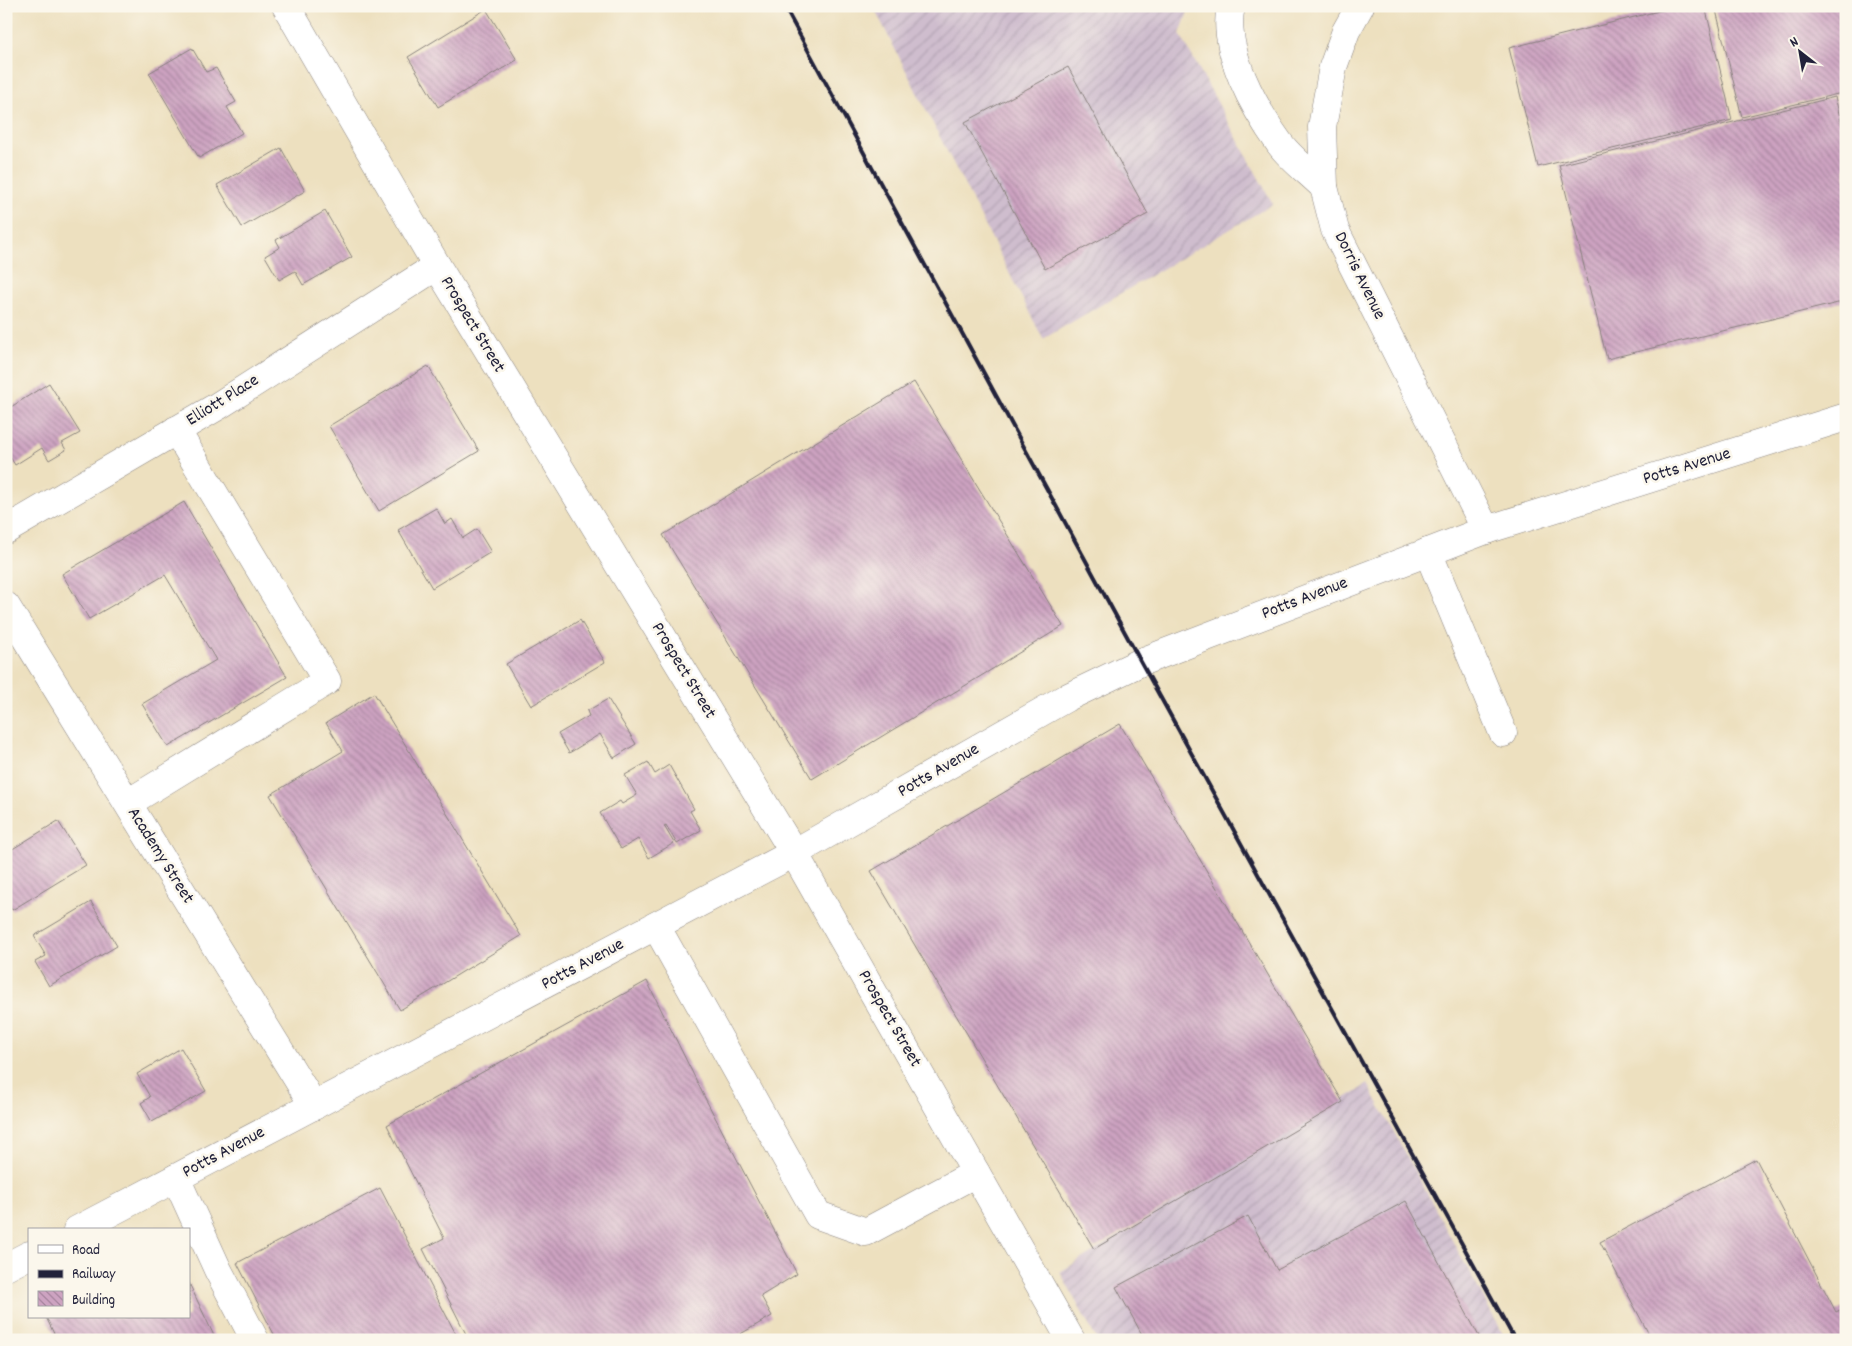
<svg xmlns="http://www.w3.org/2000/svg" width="1852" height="1346" viewBox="0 0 1852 1346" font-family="Dekko,sans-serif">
  <defs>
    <pattern id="industrial-furrows" width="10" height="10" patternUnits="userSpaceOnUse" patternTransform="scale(1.25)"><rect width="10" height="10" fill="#cfbdce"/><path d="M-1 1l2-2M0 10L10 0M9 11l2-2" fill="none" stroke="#b1a2b2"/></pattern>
    <pattern id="building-back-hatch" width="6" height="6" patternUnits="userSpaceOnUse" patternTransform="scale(1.25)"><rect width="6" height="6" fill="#cda3c1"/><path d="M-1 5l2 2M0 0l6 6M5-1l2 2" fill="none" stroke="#a6849e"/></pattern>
  </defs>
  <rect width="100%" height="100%" fill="#fbf7ec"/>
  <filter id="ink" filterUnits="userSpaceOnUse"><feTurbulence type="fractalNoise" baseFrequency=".02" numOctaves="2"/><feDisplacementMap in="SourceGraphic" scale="10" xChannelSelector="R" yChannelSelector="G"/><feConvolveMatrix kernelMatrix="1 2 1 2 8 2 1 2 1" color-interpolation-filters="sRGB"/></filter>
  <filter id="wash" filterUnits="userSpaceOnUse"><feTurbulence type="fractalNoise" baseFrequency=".0096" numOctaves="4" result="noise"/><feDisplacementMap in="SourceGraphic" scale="20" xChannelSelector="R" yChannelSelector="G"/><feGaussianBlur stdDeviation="1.12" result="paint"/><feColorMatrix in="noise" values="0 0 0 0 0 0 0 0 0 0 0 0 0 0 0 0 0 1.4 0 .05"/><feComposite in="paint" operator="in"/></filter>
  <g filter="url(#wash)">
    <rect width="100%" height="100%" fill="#ede0bf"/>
    <g fill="url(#industrial-furrows)">
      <path d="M873,6H1190L1180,34L1273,204L1043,339Z"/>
      <path d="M1368,1084L1506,1340H1097L1060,1272Z"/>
    </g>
    <g id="blocks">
      <g fill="url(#building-back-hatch)">
        <path d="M1679,6H1705L1732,120L1538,167L1509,48Z"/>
        <path d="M1715,6H1846V92L1742,117Z"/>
        <path d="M486,9L517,60L438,107L408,57Z"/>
        <path d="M192,48L206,72L216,68L236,102L227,107L242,133L199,158L149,73Z"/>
        <path d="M1068,67L1148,214L1045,269L965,122Z"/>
        <path d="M1835,97L1846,142V301L1607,359L1559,165Z"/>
        <path d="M281,148L305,191L242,227L217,185Z"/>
        <path d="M325,211L352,257L303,285L295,271L279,280L265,256L280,247L276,240Z"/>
        <path d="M428,366L479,451L379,511L329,426Z"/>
        <path d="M914,382L1063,626L812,779L663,535Z"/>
        <path d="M49,383L80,433L62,443L66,450L49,460L42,448L15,465L6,450V410Z"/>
        <path d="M184,502L287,677L168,747L142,704L216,660L165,575L89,619L62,574Z"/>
        <path d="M436,508L445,524L452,519L463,538L477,529L491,552L432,588L398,530Z"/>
        <path d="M580,620L605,662L531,706L506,664Z"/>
        <path d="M374,693L521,936L400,1010L270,795L343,751L326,723Z"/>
        <path d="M608,699L636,744L614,758L600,734L569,753L558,734L589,716L587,711Z"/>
        <path d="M1120,724L1343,1102L1094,1249L871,871Z"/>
        <path d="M648,762L655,774L669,765L694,809L690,811L701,830L677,844L666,825L664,826L674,843L649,858L638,839L621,849L600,813L620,801L622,804L637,795L625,775Z"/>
        <path d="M58,821L86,865L12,910L6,901V853Z"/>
        <path d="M91,902L117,946L49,986L35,962L46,956L34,936Z"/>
        <path d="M647,981L705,1098L797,1274L761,1296L772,1316L730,1340H469L423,1249L444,1238L387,1125Z"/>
        <path d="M181,1048L206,1091L152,1122L141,1103L150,1097L137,1074Z"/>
        <path d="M1756,1159L1836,1312L1846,1307V1340H1652L1600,1242Z"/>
        <path d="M380,1188L459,1340H277L237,1263Z"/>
        <path d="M1406,1201L1481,1340H1145L1116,1287L1248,1216L1277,1270Z"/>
        <path d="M189,1283L216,1340H57L46,1317H189Z"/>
      </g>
    </g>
  </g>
  <g filter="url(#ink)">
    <use href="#blocks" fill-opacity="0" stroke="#88817d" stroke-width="1"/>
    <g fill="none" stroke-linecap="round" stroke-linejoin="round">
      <defs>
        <g id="minor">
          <path d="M286,6L437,266L794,853L1071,1340"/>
          <path d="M1231,6C1221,50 1255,109 1280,144C1292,160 1310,173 1324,187"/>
          <path d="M1360,6L1346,31L1333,67L1322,127L1324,187L1335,230L1486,530"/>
          <path d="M6,530L218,406L437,266"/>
          <path d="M1428,552L1503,733"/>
          <path d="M6,606L314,1106"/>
          <path d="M128,803L327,681L176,430"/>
          <path d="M656,926L818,1215L866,1232L976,1173"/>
          <path d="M176,1178L218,1270L255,1340"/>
          <path d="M77,1230L794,853L1066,698L1141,662L1486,530L1846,417"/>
          <path d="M6,1267L29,1255"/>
        </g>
      </defs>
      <use href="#minor" stroke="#88817d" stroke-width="29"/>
      <use href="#minor" stroke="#fff" stroke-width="28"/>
      <path stroke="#22223b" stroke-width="4" d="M784,6L1141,662L1515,1340"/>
    </g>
  </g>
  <g text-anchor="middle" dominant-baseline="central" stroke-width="5" stroke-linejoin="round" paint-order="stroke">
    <g font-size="18" fill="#22223b" stroke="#fbf7ec">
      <text transform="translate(1359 276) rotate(64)">Dorris Avenue</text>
      <text transform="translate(472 325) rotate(59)">Prospect Street</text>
      <text transform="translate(223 401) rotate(-32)">Elliott Place</text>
      <text transform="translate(1687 467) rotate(-17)">Potts Avenue</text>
      <text transform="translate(1305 599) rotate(-21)">Potts Avenue</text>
      <text transform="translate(683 671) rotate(59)">Prospect Street</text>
      <text transform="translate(939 771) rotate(-30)">Potts Avenue</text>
      <text transform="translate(160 856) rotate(58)">Academy Street</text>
      <text transform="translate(583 965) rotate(-28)">Potts Avenue</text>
      <text transform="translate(889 1019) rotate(60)">Prospect Street</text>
      <text transform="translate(224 1153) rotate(-28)">Potts Avenue</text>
    </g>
  </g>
  <rect width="1852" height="1346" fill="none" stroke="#fbf7ec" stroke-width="25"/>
  <rect x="28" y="1228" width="162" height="90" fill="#fbf7ec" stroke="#a4a2a5"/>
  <rect x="38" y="1245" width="25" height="8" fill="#ffffff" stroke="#a4a2a5"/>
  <text x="72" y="1254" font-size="15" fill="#22223b">Road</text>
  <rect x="38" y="1270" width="25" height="8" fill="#22223b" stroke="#a4a2a5"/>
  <text x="72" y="1278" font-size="15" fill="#22223b">Railway</text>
  <rect x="38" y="1291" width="25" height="15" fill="url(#building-back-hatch)" stroke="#a4a2a5"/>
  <text x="72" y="1304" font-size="15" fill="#22223b">Building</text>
  <g transform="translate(1800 52) rotate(329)" stroke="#fbf7ec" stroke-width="4" paint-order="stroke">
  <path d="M0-4L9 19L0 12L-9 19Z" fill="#22223b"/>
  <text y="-8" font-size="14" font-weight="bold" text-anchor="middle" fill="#22223b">N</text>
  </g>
</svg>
